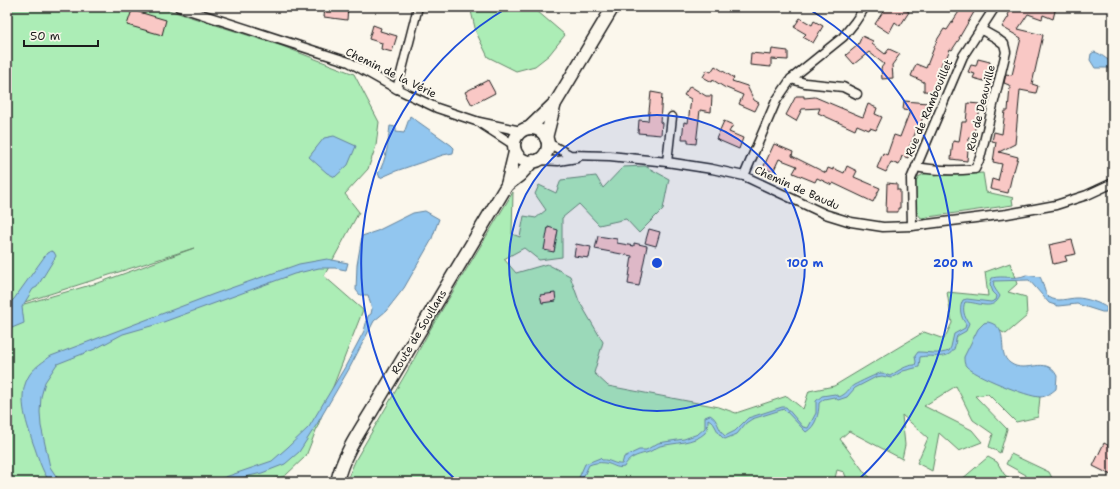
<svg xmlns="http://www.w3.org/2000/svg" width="1120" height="489" viewBox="0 0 1120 489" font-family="'Shantell Sans',sans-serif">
  <rect width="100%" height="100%" fill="#fbf7ec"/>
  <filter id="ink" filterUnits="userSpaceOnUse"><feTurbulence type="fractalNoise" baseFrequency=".025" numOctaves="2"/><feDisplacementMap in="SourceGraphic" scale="8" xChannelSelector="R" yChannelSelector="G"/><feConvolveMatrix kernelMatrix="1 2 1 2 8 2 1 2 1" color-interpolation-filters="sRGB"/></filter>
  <g filter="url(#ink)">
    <g fill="#acedb6" stroke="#648469" fill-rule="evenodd">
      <path d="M7,7H159L282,46L354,74L379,122L376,146L368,169L345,194L359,212L324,276L363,310L306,456L285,476L262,482H7ZM194,248L101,282L24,304L9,307Z"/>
      <path d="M470,7H527L537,11L565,35L549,55L535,66L516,71L488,57L476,32Z"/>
      <path d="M645,166L669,179L663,209L639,233L626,219L599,225L579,204L562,218V257L539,260L524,248L504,259L516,273L547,264L570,276L579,301L603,342L594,373L608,386L719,407L736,413L787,396L803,409L809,391L834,386L924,332L944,339L952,323L947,292L988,296L985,272L1010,263L1017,284L1008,292L1026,297L1027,316L1006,334L984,323L968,368L1040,397L1038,417L1016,422L988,394L975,396L1007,429L1000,453L989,447L993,434L973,420L956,386L924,406L972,430L982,442L959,451L939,433L932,471L917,463L928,438L902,415L905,445L902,459L849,431L840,439L865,473L876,482H848L844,472L837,470L834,482H346L356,459L409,368L431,328L513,192L512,234L520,237L524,216L536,218L546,210L535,194L539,185L556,193L561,180L596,176L603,188L623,167Z"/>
      <path d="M931,173L934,176L983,173L986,192L1014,198L1012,199L1013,205L921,218L915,210L916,181L918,177L924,174Z"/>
      <path d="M1011,454L1049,472L1054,482H1024L1026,475L1006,464Z"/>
      <path d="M988,457L997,462L1004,474L1013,482H961V480Z"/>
    </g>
    <g fill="#92c6ef" stroke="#63829b">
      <path d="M1094,52C1101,53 1106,60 1113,62V72L1108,68H1095L1090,60L1091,54Z"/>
      <path d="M410,116L451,145L454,148L453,153L443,155L396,171L380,178L378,173C387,160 388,141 390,126L396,127V132L404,133Z"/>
      <path d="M334,136L356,146L348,165L335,177L327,173L309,157L324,138Z"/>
      <path d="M425,211L439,219L431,241L404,288L386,311L374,321L349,369L317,424L299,452L285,464L262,473L223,482H211L272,461L288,447L309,427L345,367L364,331L368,316L371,314L372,309L368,295H360L356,290L357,265L362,236L377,231L413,213Z"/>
      <path d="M51,251L54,252L56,256L37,287L33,289L22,307L24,323L7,330V303L12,301L14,299L47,253Z"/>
      <path d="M327,259L348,263L346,270L335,268H319L294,274L158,324L123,334L95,349L57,364L45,382L41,397L40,412L41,426L50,467L60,482H50C41,470 38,456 33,443C26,421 16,395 30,374C35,367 44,361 51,356L214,294L299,264Z"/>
      <path d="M1026,275L1040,277C1044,283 1043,292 1049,297C1057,303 1068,298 1077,298C1085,298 1101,303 1107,308L1106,312H1102L1077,304L1058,306L1049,303L1029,280L994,281C992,287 997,291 1000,296C993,312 979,302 965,302C962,309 964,317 969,323L966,331L957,336C955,340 956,345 954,349C947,361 932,354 920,357L919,367L903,371L891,378L882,376L876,377L855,388L847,397L838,400L834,397L824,399L819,403C819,414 816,426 806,432L784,409L752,419L746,423L737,434L725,439C716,435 717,423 708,419C708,423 708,429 705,433C695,443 673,443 660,446C655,448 651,452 646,453C637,455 628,458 624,467C616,469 613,464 605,463C599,462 594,463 589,465L581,482H577L585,464L600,458L602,460C609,459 615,465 622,464L624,457L639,450H646L658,443L684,439L698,434L705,428V417L710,415C718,419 718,430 725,436L735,431L748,418L782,407H786L803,427L808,428L816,413V401L822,396L835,394L839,397C847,394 848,389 854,385C858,383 878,373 881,373C884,373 887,375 890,376C898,371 906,365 915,365L916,362L915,356L918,352C929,352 939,355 949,351L951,347L954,334L965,328L966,324C960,317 959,307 963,300L967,299L991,302L996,300L997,296L993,292L990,284L992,278C1003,275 1015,280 1026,275Z"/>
      <path d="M988,322C1012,328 995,352 1010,363C1026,375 1046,354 1057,376L1056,389C1051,393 1046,397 1040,397C1028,397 973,375 966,366C964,364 964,360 964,357L978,329L984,323Z"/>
    </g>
    <g fill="#f9c8c5" stroke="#1c1c1c">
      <path d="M325,7H348L347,20L324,17Z"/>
      <path d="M886,7H901L909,12L900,26L895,22L889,33L875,24Z"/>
      <path d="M962,7H977L959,38H960L952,50L950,49L946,59L944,58L937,75V87H934V92L924,91V82L911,76L916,64L926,68L937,40L944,29L947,30Z"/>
      <path d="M1012,7H1056L1053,19L1043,15L1042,19L1028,14L1018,29L1043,35L1032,84L1038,86L1036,93L1020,90L1015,144L999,152L1018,157L1014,171H1013L1008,193L990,189L992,179L998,181L1002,164L993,162L996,142L992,141L994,132L1002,134L1005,111H1008L1010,87L1009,85L1004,83L1006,74L1012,75L1021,38L1002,27L1009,16L1008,15Z"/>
      <path d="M132,10L166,20L162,35L127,25Z"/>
      <path d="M800,18L812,25L814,21L823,26L813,43L803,37L806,34L794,27Z"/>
      <path d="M373,25L381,28L380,31L397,36L392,52L381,49L382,43L369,39Z"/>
      <path d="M862,36L873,41L872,44L885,54L889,49L900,54L892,65L893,78L882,79L881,68L884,64L869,52L854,64L846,55L858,45Z"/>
      <path d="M772,49L788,51V60L771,59V67L750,65L751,53L771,55Z"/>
      <path d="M978,59L990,62L989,70L995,72L993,80H990V81L984,80V81L973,78L975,74L968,72L971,65L976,66Z"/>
      <path d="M715,66L734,78L732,81L747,86L754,100L759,103L755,111L739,104L743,95L724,87L713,80L712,82L703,77L707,70L711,72Z"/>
      <path d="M488,80L495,93L472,105L465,92Z"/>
      <path d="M690,86L706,96H712L711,112L700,110L696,144L688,143V139H682L684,122L688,123L691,99L684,95Z"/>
      <path d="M651,92L662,94L660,122L662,123L661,135L638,133L639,120L648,121Z"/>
      <path d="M796,96H804V98L815,97L860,116L863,117L868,104L877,108L875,114L882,117L876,130L870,128L869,130L857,125L855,130L818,113L820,108L802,109L796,121L786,115Z"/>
      <path d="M904,101L928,103L926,118L923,117L919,127H918L908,150L910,151L908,158L902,156L899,165L891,162L886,172L877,168L883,153L887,155L894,135L900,137L910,111L903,110Z"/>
      <path d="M968,103L980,104L978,124L976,123L973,139L969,138L967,161L951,159L953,141L959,142L962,122H966Z"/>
      <path d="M724,121L733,125L729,132L743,138L739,149L716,139Z"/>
      <path d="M774,144L793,152L792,156L826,173L828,168L833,170V168L844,173L847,166L857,171L854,177L880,188L873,202L833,183L832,185L817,178L815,182L793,173L797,166L779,159L773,172L763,168Z"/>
      <path d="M887,183L897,184V190H900V208H898V212H886Z"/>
      <path d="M548,227L558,230L554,252L544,250Z"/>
      <path d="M649,229L660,232L656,246L645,243Z"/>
      <path d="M598,236L617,239V243L634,246V243L647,246L639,286L628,284L632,256L595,249Z"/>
      <path d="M1072,240L1076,254L1065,256L1067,261L1053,264L1049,245Z"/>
      <path d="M576,244L591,247L589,258L574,256Z"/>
      <path d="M555,293L556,301L542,303L540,295Z"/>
      <path d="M1104,443L1113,448V452L1110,458L1113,460V476L1093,466Z"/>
    </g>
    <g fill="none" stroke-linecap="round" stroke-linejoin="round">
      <defs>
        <g id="street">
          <path d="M179,7L349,62L397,89L437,108L479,122L521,131"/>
          <path d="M791,79L805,83L843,87L857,94"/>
          <path d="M397,89L418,7"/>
          <path d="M483,125L514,145"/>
          <path d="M548,143L570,155L610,156L667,162L712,169L744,176L825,214L851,222L883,227L912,226L1007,214L1056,205L1087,195L1113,183"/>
          <path d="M538,160L558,161L577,158"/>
          <path d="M667,162L672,117"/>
          <path d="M916,167C936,171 954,171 975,169L980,158L1006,52L1004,44L996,38L980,29"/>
          <path d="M744,176L776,101L791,79L843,37L855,22L865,7"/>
          <path d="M912,226L911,179L963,56L995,7"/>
        </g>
        <g id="secondary">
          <path d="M529,128L556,102L613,7"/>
          <circle cx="531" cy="145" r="17"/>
          <path d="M546,138L555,103"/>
          <path d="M507,185L520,175L533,161"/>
          <path d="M337,482C342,458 357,435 370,414L507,185L515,152"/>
        </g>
      </defs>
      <use href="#street" stroke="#1c1c1c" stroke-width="11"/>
      <use href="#secondary" stroke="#1c1c1c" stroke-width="15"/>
      <use href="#street" stroke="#fbf7ec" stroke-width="8"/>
      <use href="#secondary" stroke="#fbf7ec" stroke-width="12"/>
    </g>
  </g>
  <circle cx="657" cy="263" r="148" fill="#1d4ed8" fill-opacity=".12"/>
  <g fill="none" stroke="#1d4ed8" stroke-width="2">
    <circle cx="657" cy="263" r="148"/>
    <path d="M457 481A296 296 0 0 1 507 8M807 8A296 296 0 0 1 857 481"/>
  </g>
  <g text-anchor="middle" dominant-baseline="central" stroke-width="4" stroke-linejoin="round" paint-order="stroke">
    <g font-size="11" fill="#1c1c1c" stroke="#fbf7ec">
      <text transform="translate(391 73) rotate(26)">Chemin de la Vérie</text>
      <text transform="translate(929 108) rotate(-67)">Rue de Rambouillet</text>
      <text transform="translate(981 108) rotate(-76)">Rue de Deauville</text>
      <text transform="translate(797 188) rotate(24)">Chemin de Baudu</text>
      <text transform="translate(419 332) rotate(-59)">Route de Soullans</text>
    </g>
  </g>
  <circle cx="657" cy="263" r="6" fill="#1d4ed8" stroke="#fbf7ec" stroke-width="2"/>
  <g font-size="12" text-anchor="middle" font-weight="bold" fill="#1d4ed8" stroke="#fbf7ec" stroke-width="4" stroke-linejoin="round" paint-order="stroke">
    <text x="805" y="267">100 m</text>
    <text x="953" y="267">200 m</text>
  </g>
  <rect width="1120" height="489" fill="none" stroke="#fbf7ec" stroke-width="24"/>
  <rect x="12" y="12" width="1096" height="465" fill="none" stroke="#1c1c1c" stroke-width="1.5" filter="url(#ink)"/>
  <path d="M24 40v6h74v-6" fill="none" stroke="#1c1c1c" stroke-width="2"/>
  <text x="30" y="40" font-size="12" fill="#1c1c1c" stroke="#fbf7ec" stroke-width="3" paint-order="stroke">50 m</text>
</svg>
